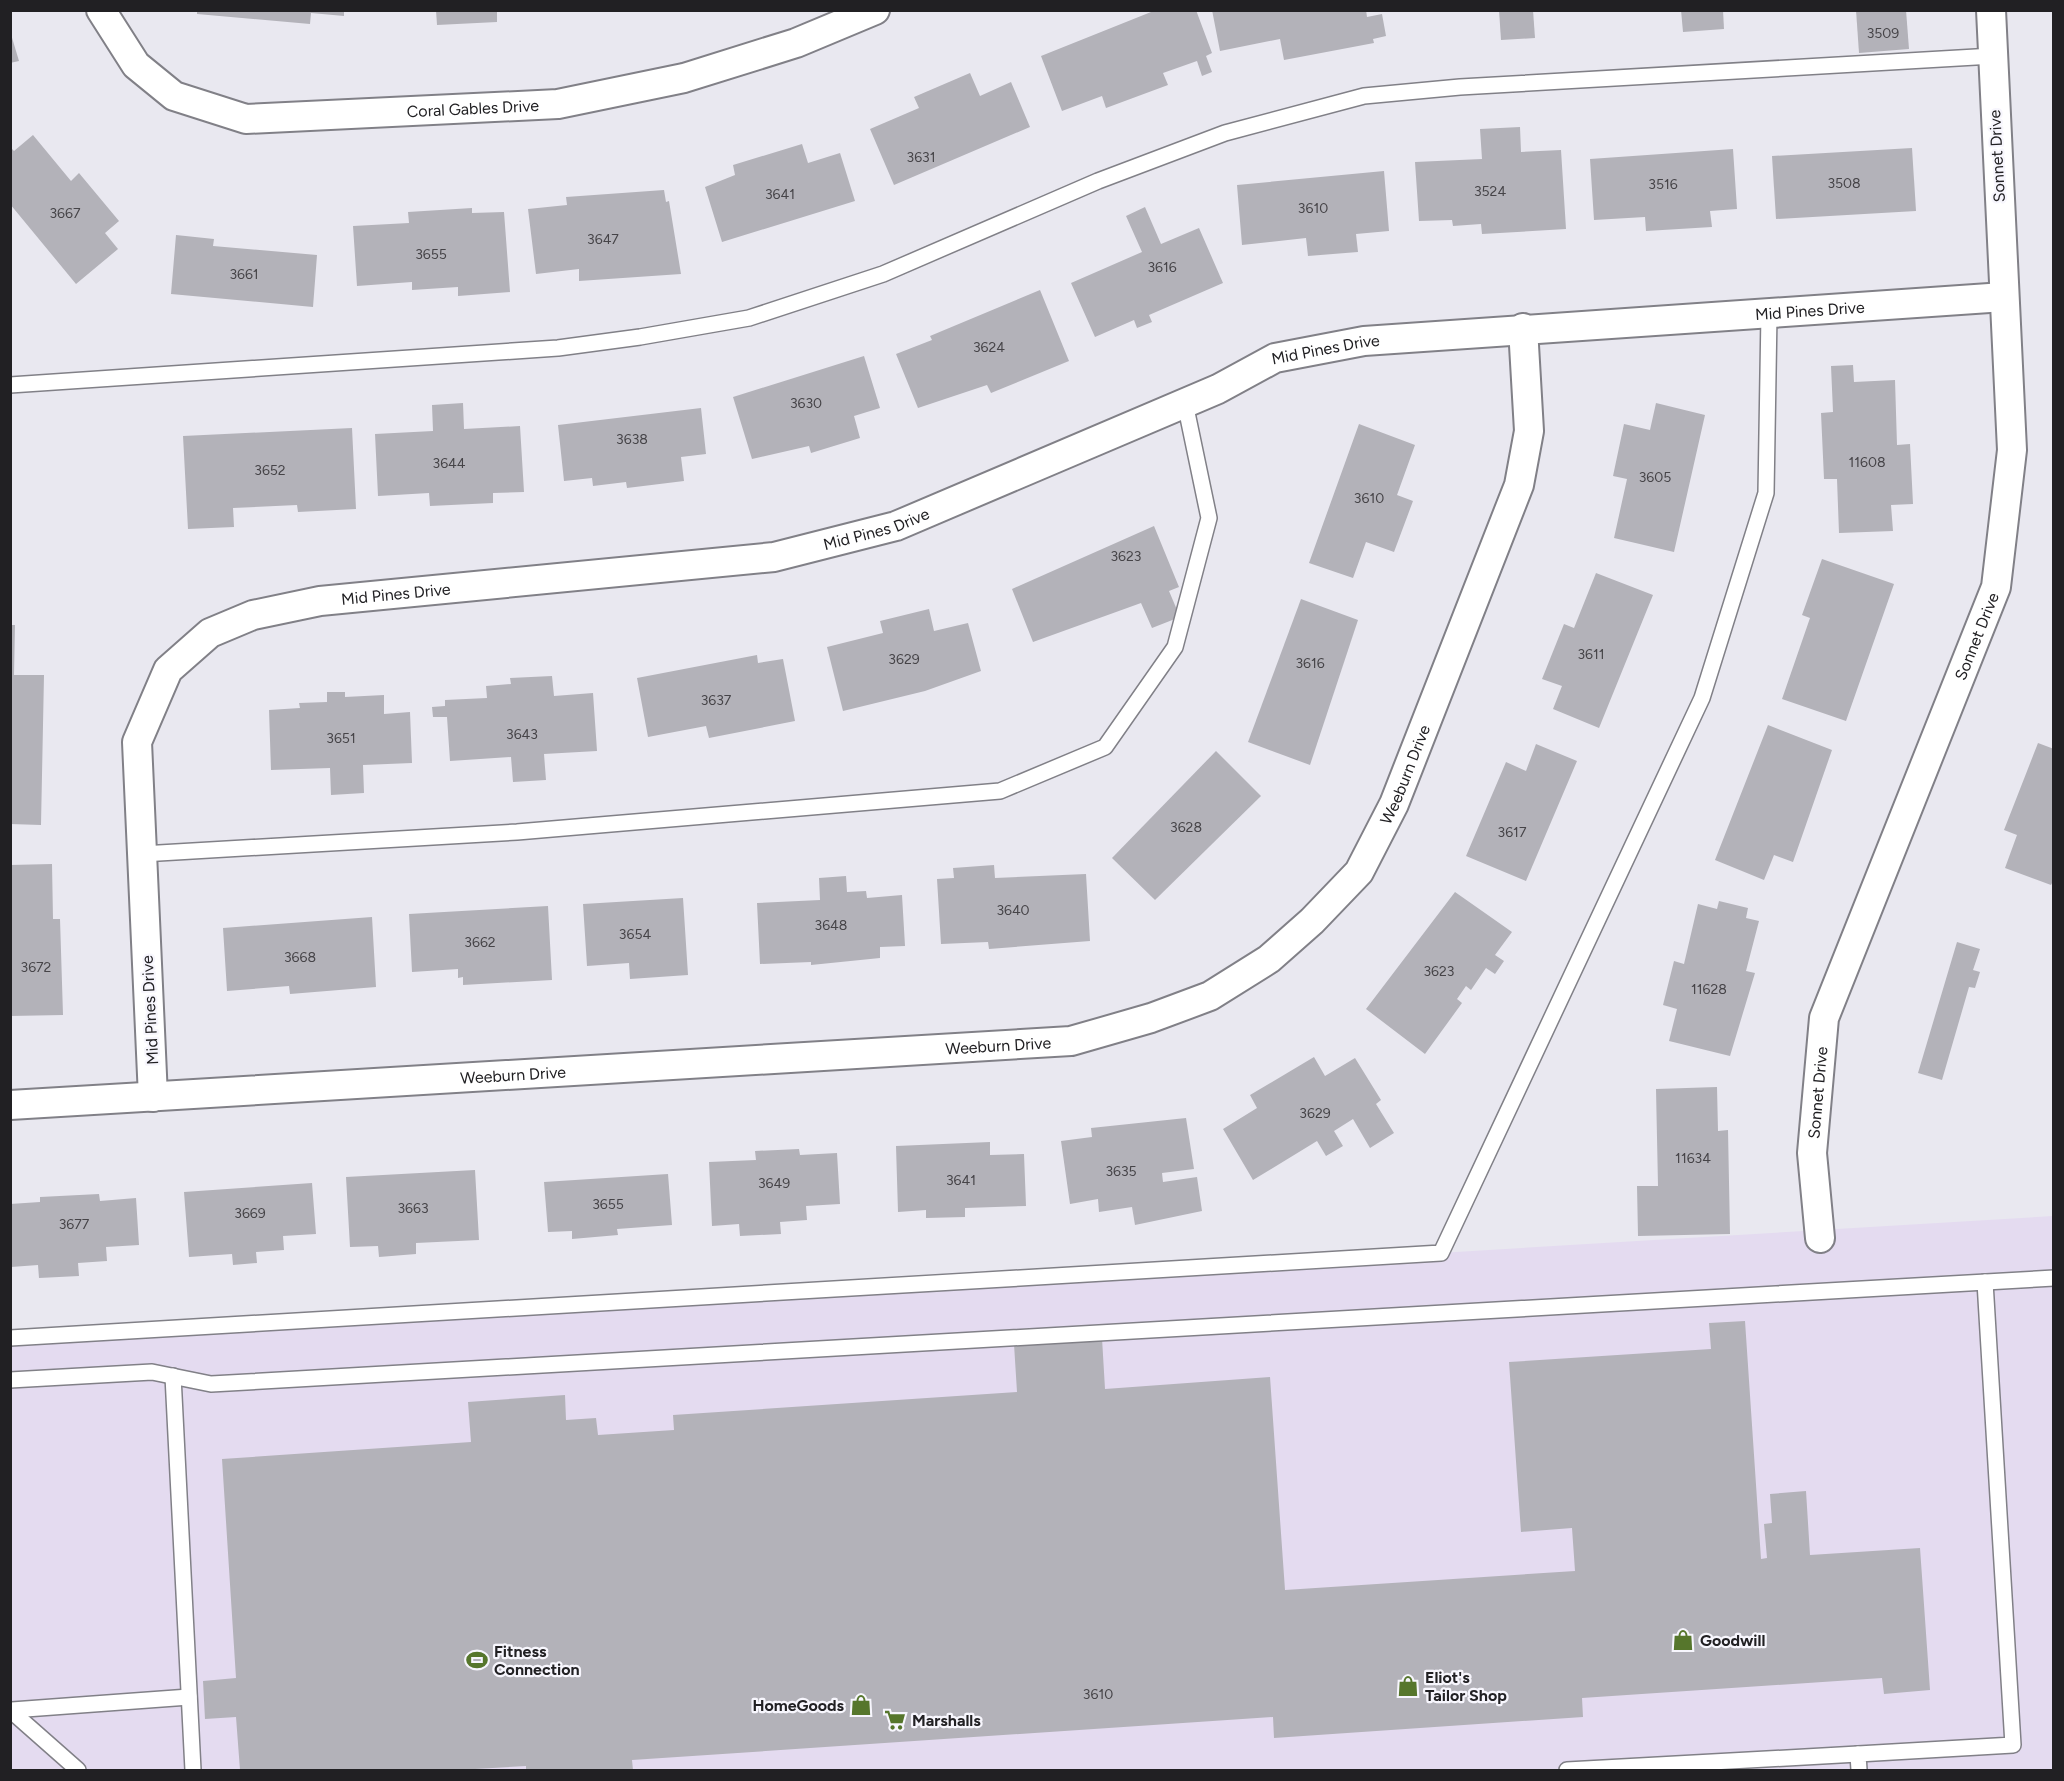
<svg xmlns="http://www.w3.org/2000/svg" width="2064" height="1781" viewBox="0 0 2064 1781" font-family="Figtree,sans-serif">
  <rect width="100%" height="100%" fill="#e9e8f0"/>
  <path fill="#e4dbf0" d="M2053,1216V1770H11V1339Z"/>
  <g fill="#b3b2b9">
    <path d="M197,10H344V16L311,13L310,24L197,14Z"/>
    <path d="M436,10H497V22L437,25Z"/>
    <path d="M1156,10H1196L1212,53L1206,56L1212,72L1202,76L1197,61L1163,73L1168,85L1106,108L1102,96L1062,111L1041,56Z"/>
    <path d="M1212,10H1366L1367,17L1382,14L1386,36L1373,39L1374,43L1284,60L1280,39L1220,51Z"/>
    <path d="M1499,10H1533L1535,38L1501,40Z"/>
    <path d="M1681,10H1723L1724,29L1683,32Z"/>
    <path d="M1856,10H1906L1909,49L1859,53Z"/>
    <path d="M10,31L19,61L10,63Z"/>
    <path d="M970,73L980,96L1011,82L1030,127L894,185L870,129L919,108L914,97Z"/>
    <path d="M1520,127L1521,152L1561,150L1566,229L1482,234L1481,224L1453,226L1452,220L1419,221L1415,162L1482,159L1480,129Z"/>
    <path d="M33,135L71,181L79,173L119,221L105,233L118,249L76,284L10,204V147L14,151Z"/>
    <path d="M802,144L808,163L840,153L855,201L722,242L705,187L735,175L733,165Z"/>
    <path d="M1912,148L1916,211L1776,219L1772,156Z"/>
    <path d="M1733,149L1737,209L1710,211L1712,227L1646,231L1645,217L1594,220L1590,159Z"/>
    <path d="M1384,171L1389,231L1356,234L1358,252L1308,256L1306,238L1242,245L1237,185Z"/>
    <path d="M664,190L666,202L669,201L681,274L579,281V269L536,274L528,209L567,205L566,197Z"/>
    <path d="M1145,207L1161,244L1199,228L1223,283L1149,315L1152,322L1137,328L1134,320L1095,337L1071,283L1142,252L1126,216Z"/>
    <path d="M472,208V213L504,212L510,292L458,296V287L412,290V282L357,286L353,226L409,223L408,212Z"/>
    <path d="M176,235L214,239L213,246L317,255L313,307L171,294Z"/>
    <path d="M1040,290L1069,361L991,393L987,385L918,408L896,354L932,340L930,336Z"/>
    <path d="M864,356L880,408L854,416L860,438L811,453L809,446L752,459L733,397Z"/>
    <path d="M1853,365L1854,382L1895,380L1897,445L1910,444L1913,504L1891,505L1893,531L1839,533L1837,479H1824L1821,413L1833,412L1831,366Z"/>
    <path d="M463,403L464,429L520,426L524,492L493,493V503L430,506L429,493L378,496L375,434L433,431L432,405Z"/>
    <path d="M1656,403L1705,415L1674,552L1614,538L1627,479L1613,476L1624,424L1650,430Z"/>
    <path d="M701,408L706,454L681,457L684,481L627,488L626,482L593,486L592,478L564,481L558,425Z"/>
    <path d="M1359,424L1415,445L1397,495L1413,501L1394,552L1366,542L1353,578L1309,563Z"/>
    <path d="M352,428L356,509L298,512L297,505L233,508L234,527L188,529L183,436Z"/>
    <path d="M1154,526L1179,587L1169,591L1180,617L1152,628L1141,603L1033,642L1012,589Z"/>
    <path d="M1822,559L1894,584L1846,721L1782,699L1810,618L1802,615Z"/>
    <path d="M1596,573L1653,595L1599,728L1553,709L1562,686L1542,679L1564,624L1574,628Z"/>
    <path d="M1301,599L1358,620L1310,765L1248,742Z"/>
    <path d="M929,609L934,631L968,623L981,671L925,691L843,711L827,647L883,633L880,621Z"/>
    <path d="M10,625H15L14,675H44L41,825L10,824Z"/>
    <path d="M757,655L758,663L783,659L795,721L709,738L706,726L648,737L637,678Z"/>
    <path d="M552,676L554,696L593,693L597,751L544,754L546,780L513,782L511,757L450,761L447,717H433L432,707L445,706V700L487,698L486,686L511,684L510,678Z"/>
    <path d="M327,692H345V697L384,695V714L410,712L412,763L363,765L364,793L331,795L330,768L271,770L269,710L300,708L299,703L327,702Z"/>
    <path d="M1768,725L1832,750L1793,862L1774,855L1764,880L1715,860Z"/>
    <path d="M2038,743L2054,749V879L2051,885L2005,868L2017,835L2004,830Z"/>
    <path d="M1536,744L1577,761L1526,881L1466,856L1506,762L1526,771Z"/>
    <path d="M1216,751L1261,796L1155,900L1112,858Z"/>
    <path d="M52,864L53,919H60L63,1015L10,1016V865Z"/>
    <path d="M994,865L995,878L1086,874L1090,941L989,949L988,942L941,944L937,879L954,878L953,868Z"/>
    <path d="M846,876L847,892L866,891L867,898L902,895L905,946L880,947V958L811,965V962L760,964L757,903L820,900L819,878Z"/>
    <path d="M1455,892L1512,932L1495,955L1504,961L1495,974L1486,968L1471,990L1466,986L1457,999L1462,1003L1425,1054L1366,1009Z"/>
    <path d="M683,898L688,975L630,979L629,963L587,966L583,904Z"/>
    <path d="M1719,901L1748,908L1746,918L1759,921L1746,971L1755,973L1730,1056L1669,1041L1677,1009L1663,1005L1674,961L1684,964L1698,904L1717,909Z"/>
    <path d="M548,906L552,980L463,985V977L458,978V969L412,972L409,914Z"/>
    <path d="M372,917L376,987L290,994L289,986L227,991L223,928Z"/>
    <path d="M1957,942L1980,949L1973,970L1980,972L1975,988L1969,987L1942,1080L1918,1073Z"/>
    <path d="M1314,1057L1325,1076L1355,1058L1381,1100L1376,1104L1394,1133L1370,1148L1353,1119L1334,1131L1343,1146L1326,1156L1317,1141L1253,1180L1223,1129L1257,1108L1250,1095Z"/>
    <path d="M1717,1087L1718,1131L1728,1130L1730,1234L1638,1236L1637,1186H1658L1656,1089Z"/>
    <path d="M1186,1118L1194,1169L1162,1173L1163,1182L1197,1177L1202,1211L1135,1225L1132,1207L1099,1212L1098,1199L1070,1204L1061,1141L1092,1137L1091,1128Z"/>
    <path d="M990,1142V1155L1024,1154L1026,1206L965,1208V1217L926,1218V1210L898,1212L896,1146Z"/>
    <path d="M799,1149L800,1155L837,1153L840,1204L806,1206L807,1220L780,1222L781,1234L740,1236L739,1224L712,1226L709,1162L756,1160L755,1151Z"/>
    <path d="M475,1170L479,1240L416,1243V1254L379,1257L378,1246L350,1247L346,1177Z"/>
    <path d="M668,1174L672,1225L617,1229L618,1235L572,1239V1231L548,1232L544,1182Z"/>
    <path d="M312,1183L316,1234L283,1236L284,1250L256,1252L257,1263L233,1265L232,1254L189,1257L184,1192Z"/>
    <path d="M99,1194L100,1201L136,1198L139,1245L106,1247L107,1261L78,1263L79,1276L39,1278L38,1265L11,1267L10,1204L40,1202V1197Z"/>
    <path d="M1745,1321L1761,1559L1767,1558L1764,1524L1772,1523L1770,1494L1806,1491L1810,1555L1920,1548L1930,1690L1884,1694L1882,1678L1582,1698L1583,1717L1274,1738L1273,1717L632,1760L633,1770H526V1766L458,1770H240L236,1717L205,1719L203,1681L236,1678L222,1459L471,1442L468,1402L565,1395L566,1420L596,1418L598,1435L674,1430L673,1415L1017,1392L1014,1344L1102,1338L1105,1389L1270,1377L1285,1590L1575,1571L1572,1528L1521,1532L1509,1362L1711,1349L1709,1323Z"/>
  </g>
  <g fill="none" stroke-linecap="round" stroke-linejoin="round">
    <defs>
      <g id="service">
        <path d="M10,385L558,348L640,337L749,318L883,274L1098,181L1225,133L1364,96L1460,87L1993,56"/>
        <path d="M142,854L517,832L1000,791L1105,747L1175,647L1209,518L1185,403"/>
        <path d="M10,1338L1441,1253L1702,698L1766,493L1769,314"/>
        <path d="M173,1376L193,1770"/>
        <path d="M10,1380L152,1372L211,1384L2054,1278"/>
        <path d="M10,1710L78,1770"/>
        <path d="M12,1710L189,1697"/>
        <path d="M1567,1770L1858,1754"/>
        <path d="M1859,1770L1858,1754L2013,1745L1985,1282"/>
      </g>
      <g id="minor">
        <path id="s1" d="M101,10L136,65L174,96L246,119L558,104L684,78L796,43L875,10"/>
        <path id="s2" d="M153,1097L137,742L168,670L210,633L253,615L320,601L774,557L896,526L1218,389L1275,358L1364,341L2004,297"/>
        <path id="s3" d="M10,1105L1071,1041L1151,1018L1210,996L1269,959L1312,921L1359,872L1394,804L1519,485L1529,431L1523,328"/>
        <path id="s4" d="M1820,1238L1812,1153L1824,1018L1996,587L2012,450L1991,10"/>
      </g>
    </defs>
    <use href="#service" stroke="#818087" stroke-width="18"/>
    <use href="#minor" stroke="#818087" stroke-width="32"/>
    <use href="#service" stroke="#fff" stroke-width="15"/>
    <use href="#minor" stroke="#fff" stroke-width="28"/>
  </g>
  <defs>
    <symbol id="shop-bare" viewBox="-9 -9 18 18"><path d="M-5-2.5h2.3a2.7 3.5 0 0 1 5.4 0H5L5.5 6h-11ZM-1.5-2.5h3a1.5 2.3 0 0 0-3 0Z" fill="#56762c" stroke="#f7f6fd" stroke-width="2.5" paint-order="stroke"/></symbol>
    <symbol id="stadium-bare" viewBox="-9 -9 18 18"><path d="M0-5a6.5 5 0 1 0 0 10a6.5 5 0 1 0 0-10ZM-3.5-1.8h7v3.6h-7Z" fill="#56762c" stroke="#f7f6fd" stroke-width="2.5" paint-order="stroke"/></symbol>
    <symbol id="supermarket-bare" viewBox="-9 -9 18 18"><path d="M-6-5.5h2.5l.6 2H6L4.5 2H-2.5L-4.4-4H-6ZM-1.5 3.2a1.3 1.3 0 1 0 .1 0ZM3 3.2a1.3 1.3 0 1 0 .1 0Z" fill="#56762c" stroke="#f7f6fd" stroke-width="2.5" paint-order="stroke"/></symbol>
  </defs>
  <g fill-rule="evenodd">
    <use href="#shop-bare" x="1668" y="1625" width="30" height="30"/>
    <use href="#stadium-bare" x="462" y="1645" width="30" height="30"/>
    <use href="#shop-bare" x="1393" y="1671" width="30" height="30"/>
    <use href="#shop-bare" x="846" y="1690" width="30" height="30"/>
    <use href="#supermarket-bare" x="880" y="1705" width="30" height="30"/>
  </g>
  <g text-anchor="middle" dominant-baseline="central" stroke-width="4.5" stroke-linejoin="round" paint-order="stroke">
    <g font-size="14" fill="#464448">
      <text x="1883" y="33">3509</text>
      <text x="921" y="157">3631</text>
      <text x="1844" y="183">3508</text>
      <text x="1663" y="184">3516</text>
      <text x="1490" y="191">3524</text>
      <text x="780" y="194">3641</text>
      <text x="1313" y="208">3610</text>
      <text x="65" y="213">3667</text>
      <text x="603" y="239">3647</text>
      <text x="431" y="254">3655</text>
      <text x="1162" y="267">3616</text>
      <text x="244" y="274">3661</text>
      <text x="989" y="347">3624</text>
      <text x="806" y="403">3630</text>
      <text x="632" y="439">3638</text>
      <text x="1867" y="462">11608</text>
      <text x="449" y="463">3644</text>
      <text x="270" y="470">3652</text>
      <text x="1655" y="477">3605</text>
      <text x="1369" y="498">3610</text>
      <text x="1126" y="556">3623</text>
      <text x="1591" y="654">3611</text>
      <text x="904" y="659">3629</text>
      <text x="1310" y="663">3616</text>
      <text x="716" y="700">3637</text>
      <text x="522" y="734">3643</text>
      <text x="341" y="738">3651</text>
      <text x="1186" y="827">3628</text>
      <text x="1512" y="832">3617</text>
      <text x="1013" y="910">3640</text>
      <text x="831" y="925">3648</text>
      <text x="635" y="934">3654</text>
      <text x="480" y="942">3662</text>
      <text x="300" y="957">3668</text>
      <text x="36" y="967">3672</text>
      <text x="1439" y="971">3623</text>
      <text x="1709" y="989">11628</text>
      <text x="1315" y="1113">3629</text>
      <text x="1693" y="1158">11634</text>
      <text x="1121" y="1171">3635</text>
      <text x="961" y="1180">3641</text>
      <text x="774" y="1183">3649</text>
      <text x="608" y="1204">3655</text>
      <text x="413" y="1208">3663</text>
      <text x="250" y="1213">3669</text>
      <text x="74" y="1224">3677</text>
      <text x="1098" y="1694">3610</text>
    </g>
    <g font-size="16" fill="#212023" stroke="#f7f6fd">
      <text stroke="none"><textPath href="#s1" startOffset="417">Coral Gables Drive</textPath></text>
      <text transform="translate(1997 156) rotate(-93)">Sonnet Drive</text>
      <text stroke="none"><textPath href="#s2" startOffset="2139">Mid Pines Drive</textPath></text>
      <text stroke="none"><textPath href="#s2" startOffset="1653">Mid Pines Drive</textPath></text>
      <text stroke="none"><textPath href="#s2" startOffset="1167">Mid Pines Drive</textPath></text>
      <text stroke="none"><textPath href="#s2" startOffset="681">Mid Pines Drive</textPath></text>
      <text stroke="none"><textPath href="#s4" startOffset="632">Sonnet Drive</textPath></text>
      <text stroke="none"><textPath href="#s3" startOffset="1512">Weeburn Drive</textPath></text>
      <text transform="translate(150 1010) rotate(-93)">Mid Pines Drive</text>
      <text stroke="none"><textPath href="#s3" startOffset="990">Weeburn Drive</textPath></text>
      <text stroke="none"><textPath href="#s3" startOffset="504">Weeburn Drive</textPath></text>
      <text stroke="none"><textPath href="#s4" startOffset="146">Sonnet Drive</textPath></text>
    </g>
    <g font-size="16" font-weight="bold" fill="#212023" stroke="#f7f6fd" text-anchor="start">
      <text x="1700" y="1640">Goodwill</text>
      <text x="494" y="1651">Fitness<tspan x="494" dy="18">Connection</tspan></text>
      <text x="1425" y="1677">Eliot's<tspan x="1425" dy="18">Tailor Shop</tspan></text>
      <text x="844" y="1705" text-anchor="end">HomeGoods</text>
      <text x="912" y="1720">Marshalls</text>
    </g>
  </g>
  <rect width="2064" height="1781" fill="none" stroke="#212023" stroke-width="24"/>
</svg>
